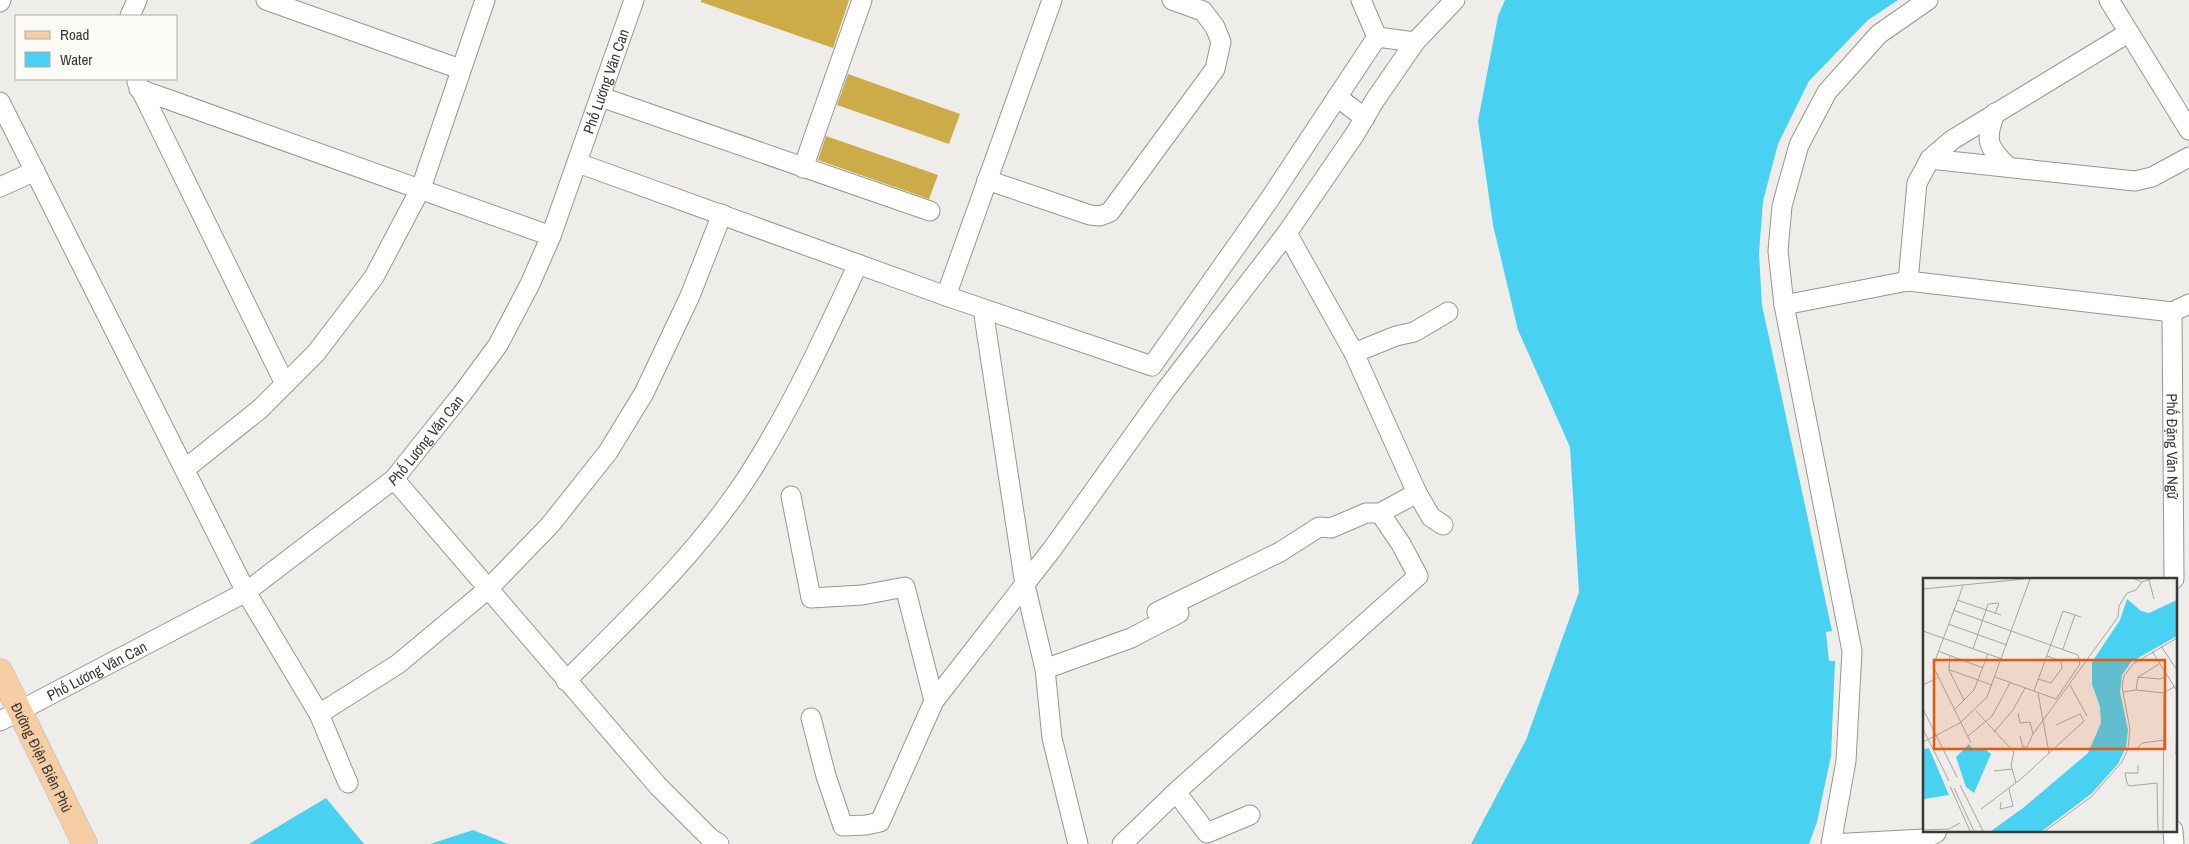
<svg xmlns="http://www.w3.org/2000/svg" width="2189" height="844" viewBox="0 0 2189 844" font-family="'Archivo Narrow',sans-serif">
  <rect width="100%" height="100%" fill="#efede9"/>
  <g fill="#49d1f1">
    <path d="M1505,0H1898L1868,20L1809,81L1778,144L1763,201L1759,254L1762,305L1832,631L1826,632L1829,661H1835L1831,756L1817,822L1809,844H1471L1526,740L1579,592L1570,447L1518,330L1493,225L1478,121L1498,16Z"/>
    <path d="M326,798L364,844H249Z"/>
    <path d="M473,830L508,844H430Z"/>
  </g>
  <g fill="#ccac49">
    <path d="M701,0H849L833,48L701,2Z"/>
    <path d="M848,74L960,114L949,144L837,105Z"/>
    <path d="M826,136L938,175L929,199L818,160Z"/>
  </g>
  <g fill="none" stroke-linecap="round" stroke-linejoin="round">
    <defs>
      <g id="minor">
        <path d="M266,0L460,69"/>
        <path d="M1928,0L1879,34L1827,92L1799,145L1782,206L1778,251L1784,305L1852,651L1846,761L1831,844L1923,839L1936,833L1937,830"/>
        <path d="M2109,0L2189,130"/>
        <path d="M0,2L1,0"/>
        <path d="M130,16L137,0"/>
        <path d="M1377,37L1415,42"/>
        <path d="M137,82L285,384"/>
        <path d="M139,89L551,236"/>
        <path d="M601,97L930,211"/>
        <path d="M1337,97L1365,118"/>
        <path d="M0,102L246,592L319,714L348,783"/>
        <path d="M1995,113C1985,140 1987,146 2007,166"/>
        <path d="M1930,159L2135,181L2152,177L2189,157"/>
        <path d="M578,163L946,296L1152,366L1269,200L1377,37L1361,0"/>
        <path d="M803,168L862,0"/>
        <path d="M987,180L1090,215L1100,216L1110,212L1215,69L1221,42L1215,27L1203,11L1172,0"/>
        <path d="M0,187L35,171"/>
        <path d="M1287,233L1354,353L1417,493L1431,517L1443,525"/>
        <path d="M1908,281L1917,183L1930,159L1952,140L2128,33"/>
        <path d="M946,296L1052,0"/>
        <path d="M1784,305L1908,281L2172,312L2189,304"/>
        <path d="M983,309L1025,585L1045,669L1052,738L1078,844"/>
        <path id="s1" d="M2172,312L2174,579"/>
        <path d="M1354,353L1396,336L1414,332L1448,312"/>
        <path d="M185,469L260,409L316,353L374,277L421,188L485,0"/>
        <path d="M394,479L658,786L710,838L719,844"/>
        <path d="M791,496L811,598L862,595L905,587L934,701"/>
        <path d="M1157,612L1280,552L1319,527L1331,528L1366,513H1380L1417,493"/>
        <path d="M1045,669L1131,638L1179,613"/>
        <path d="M566,681C631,616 700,551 750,473C792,407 825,335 858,264"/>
        <path d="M319,714L398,664L488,589L550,525L608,452L644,393L690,296L722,214"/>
        <path d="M811,718L826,776L843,826L866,825L880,822L934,701L1053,548L1165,391L1287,233L1355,134L1375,100L1415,42L1455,0"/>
        <path id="s2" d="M0,721L246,592L394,479L462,394L498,345L530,284L551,236L634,0"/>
        <path d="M1176,792L1207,833L1250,815"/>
        <path d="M2173,830L2174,844"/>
        <path d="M1122,844L1176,792L1418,576L1401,544L1380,513"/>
      </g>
      <g id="major">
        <path id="s3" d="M0,671L85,844"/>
      </g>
    </defs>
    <use href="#minor" stroke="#989692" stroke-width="21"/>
    <use href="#major" stroke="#c8c8c7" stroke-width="26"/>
    <use href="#minor" stroke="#fff" stroke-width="19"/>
    <use href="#major" stroke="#f6cea3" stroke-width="24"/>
  </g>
  <g text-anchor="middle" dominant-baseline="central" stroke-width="4" stroke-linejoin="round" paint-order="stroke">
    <g font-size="15" fill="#3a3938" stroke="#fcfbf6">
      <text stroke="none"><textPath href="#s2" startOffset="919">Phố Lương Văn Can</textPath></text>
      <text stroke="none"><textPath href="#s2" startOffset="514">Phố Lương Văn Can</textPath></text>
      <text stroke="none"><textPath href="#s1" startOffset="134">Phố Đặng Văn Ngữ</textPath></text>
      <text stroke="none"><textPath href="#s2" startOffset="109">Phố Lương Văn Can</textPath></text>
      <text stroke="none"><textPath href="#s3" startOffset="96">Đường Điện Biên Phủ</textPath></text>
    </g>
  </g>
  <g transform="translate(1923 578)">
    <rect width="254" height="254" fill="#efede9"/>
    <path d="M204,21L218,33L226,35L254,22V58L208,84L199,97L197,114L205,152L203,169L195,186L168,216L119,253H68L100,230L165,175L178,145L177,129L169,106V84L197,42ZM46,166L50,172L61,170L68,176L51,215L43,209L33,179ZM6,170L26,217L1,221L0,171Z" fill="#49d1f1"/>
    <path fill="none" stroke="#a7a5a2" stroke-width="1" d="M212,1L219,4L228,1M226,2L231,21M40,8L10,88L48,165M0,11L101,1M34,22L78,37M30,32L155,77L157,86L133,121L72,99M25,46L84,67M0,53L79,81M238,68L254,92M50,71L65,26L76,25L72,36M140,71L152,37M15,73L60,90M229,73L254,113M27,78L26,92L41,122M27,92L69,107M215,99L237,101L244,98M115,101L128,105L139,90L138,83L124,78M0,107L14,100M147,107L164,138M213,112L215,99L236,86M111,113L140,33L158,39M200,114L213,112L241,115L254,107M115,115L126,175M0,131L34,199M31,132L51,112L65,76M53,133L91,174L88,187L93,205M95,135L97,145L107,144L110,156M133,147L157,136M0,151L26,203M71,154L90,132L102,110M45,158L69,138L87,105M97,158L100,169H104L110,156L195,39L196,28L204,15L213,12L219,4M0,164L37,145L64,119L107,1M205,171H214L219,165L241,162M253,176L254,138M215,187V195H202L204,205L206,208L234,205L235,253M71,193L89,191M37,207L60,253M27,208L47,253M31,210L51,253M78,224L77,231L90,228L86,211M58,231L98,201L161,143L157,136M0,252L26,251L37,245M122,253L168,219L199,184L205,171L207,151L199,109L201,98L210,86L254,60M240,253L241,115"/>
    <path fill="#e8590c" fill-opacity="0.15" stroke="#e8590c" stroke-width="2.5" d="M11,82H242V171H11Z"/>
    <rect width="254" height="254" fill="none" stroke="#3a3938" stroke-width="2.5"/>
  </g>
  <rect x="15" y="15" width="162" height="65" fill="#fcfbf6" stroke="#aeadaa"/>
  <rect x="25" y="31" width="25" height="8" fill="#f6cea3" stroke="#aeadaa"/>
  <text x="60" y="40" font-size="15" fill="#3a3938">Road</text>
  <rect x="25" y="52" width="25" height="15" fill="#49d1f1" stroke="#aeadaa"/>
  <text x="60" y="65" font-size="15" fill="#3a3938">Water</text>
</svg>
